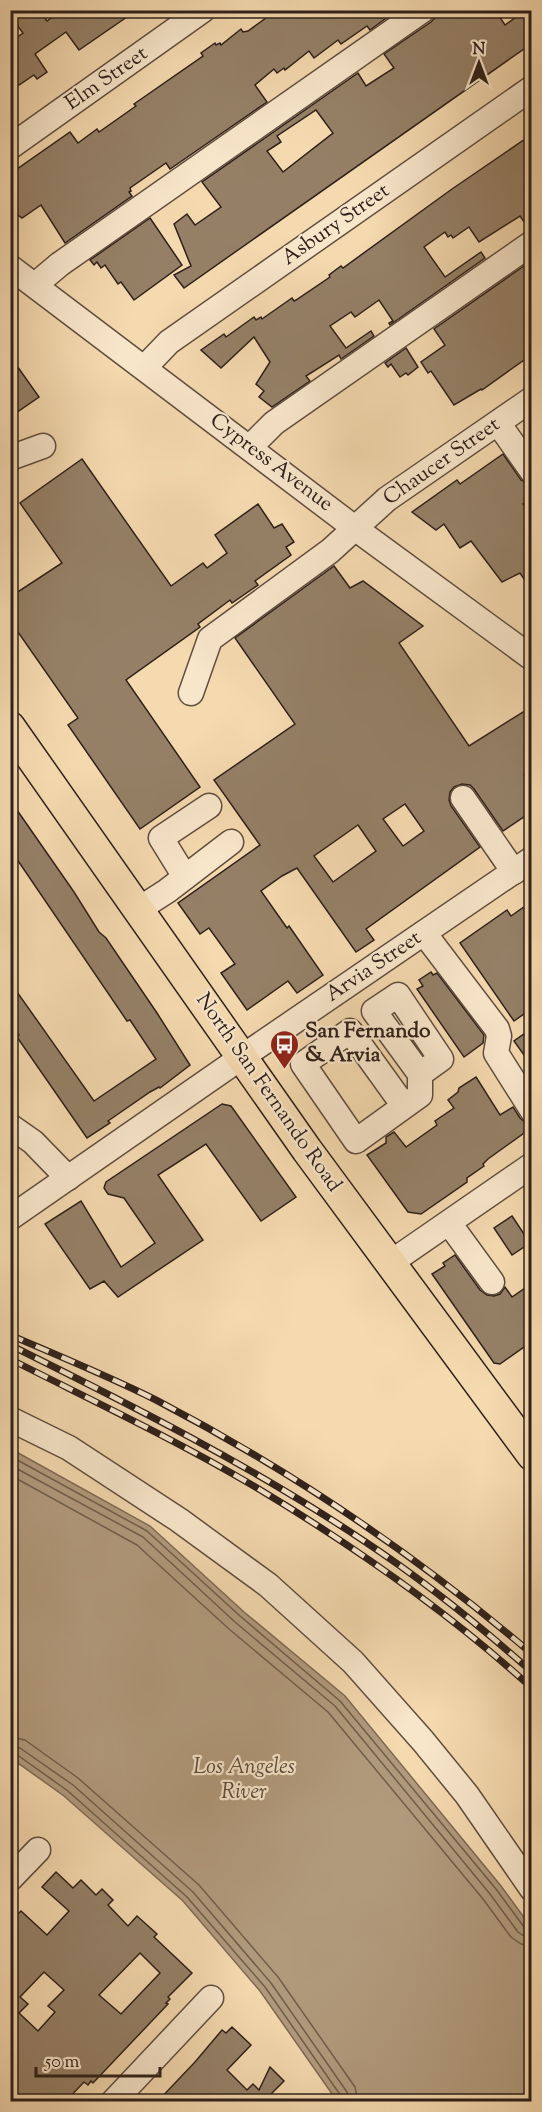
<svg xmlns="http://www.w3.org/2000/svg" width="542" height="2112" viewBox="0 0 542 2112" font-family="'Sorts Mill Goudy',serif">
  <rect width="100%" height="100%" fill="#f5d9af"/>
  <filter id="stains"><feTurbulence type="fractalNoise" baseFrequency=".00333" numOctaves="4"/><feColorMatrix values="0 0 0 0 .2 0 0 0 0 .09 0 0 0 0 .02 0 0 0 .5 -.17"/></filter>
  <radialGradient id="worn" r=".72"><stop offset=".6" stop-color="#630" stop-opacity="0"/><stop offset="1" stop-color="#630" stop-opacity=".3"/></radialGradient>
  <path fill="#b19a7c" stroke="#7d6955" stroke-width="1.5" d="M11,1449L150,1526L244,1612L345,1696L501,1886L531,1927V2101H337L260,1991L183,1901L64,1796L11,1758Z"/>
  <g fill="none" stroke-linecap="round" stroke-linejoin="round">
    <g stroke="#705d4b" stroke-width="1.5">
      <path d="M10,1456L147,1531L240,1616L340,1701L496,1889L524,1927L532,1929"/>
      <path d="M10,1465L143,1537L235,1622L335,1706L490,1894L518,1932L524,1936L532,1937"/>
      <path d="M10,1475L137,1545L229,1629L328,1712L483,1899L511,1937L521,1944L532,1946"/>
      <path d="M10,1737L25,1740L78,1778L199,1885L278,1977L355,2087L358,2102"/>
      <path d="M10,1746L20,1748L73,1785L193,1892L271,1983L347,2092L349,2102"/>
      <path d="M10,1753L16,1754L68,1791L187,1897L265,1987L341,2096L342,2102"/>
    </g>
  </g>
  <g fill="#958067" stroke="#2e201a" stroke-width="1.5" fill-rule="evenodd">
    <path d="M10,10H39L47,21L62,10H137L79,50L66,32L35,54L47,72L37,79L34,75L10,91V42L23,33L10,16Z"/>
    <path d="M277,10H397L370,30L367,26L341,44L338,40L314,58L309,51L285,70L284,68L277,73L274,69L255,85L267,102L170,169L166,163L130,188L131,191L129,192L132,196L65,243L41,205L22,218L10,209V174L70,132L78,143L97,129L99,132L136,106L134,104L203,56L201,53L215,43L216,45L220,43L221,45L241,29L243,32L248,31Z"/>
    <path d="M437,10H495L505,25L526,10H531V44L184,288L174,275L191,266L174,224L187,214L195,225L221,207L202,182L358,73L366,86L394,68L384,54L431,22L436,17ZM316,110L333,133L283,172L267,151L281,142L277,136Z"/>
    <path d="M531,135V229H529L520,216L479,242L469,227L453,238L451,235L448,237L445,232L424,247L445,277L481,252L485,258L390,325L389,323L393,321L379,300L355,317L351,312L330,326L346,348L371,331L374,336L341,359L339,355L306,376L310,381L272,407L259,397L264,391L256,384L270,362L254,337L221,368L201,350L224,334L226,337L254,317L256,320L261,317L262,319L292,298L294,301L296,300L330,277L329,275L341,266L343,268L452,189Z"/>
    <path d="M150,218L182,265L134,300L121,282L118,284L105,265L101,268L97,262L94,265L90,260Z"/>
    <path d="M531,261V355L482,390L481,389L454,405L431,371L428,373L421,362L445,345L434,329Z"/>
    <path d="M406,348L418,367L408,375L406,373L400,377L391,364L388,367L385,363Z"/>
    <path d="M10,356L39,397L10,417Z"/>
    <path d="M503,454L521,480L531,485V498L523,504L531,516V589L520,573L502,582L471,541L460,548L444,524L436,530L412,512L457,480L460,484Z"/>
    <path d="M82,459L171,586L203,563L207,568L227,553L215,535L258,504L274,528L282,524L294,542L286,547L291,555L255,581L258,585L232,603L230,600L198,624L200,627L126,680L200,787L140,829L68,725L78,718L18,632L10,637V597L62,563L20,503Z"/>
    <path d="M334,566L350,588L363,581L423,626L399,643L469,746L531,707V770L524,775L531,786V812L503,831L474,789L470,785L462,784L454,787L450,792L449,800L451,806L480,847L366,929L374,940L356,952L297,868L282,876L261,891L287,928L289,926L323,975L297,993L288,981L247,1010L221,973L235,964L209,928L200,934L178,903L260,845L214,780L295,724L235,638ZM405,804L424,831L403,846L383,819ZM358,825L376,851L333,882L314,856Z"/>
    <path d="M10,800L74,892L99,932L106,938L157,1013L190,1065L160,1088L159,1087L150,1092L108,1121L110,1123L87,1138L17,1037L19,1035L10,1023V982L94,1101L156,1059L130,1020L127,1021L10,849Z"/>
    <path d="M531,902V1009L514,1021L460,943L507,910L511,916Z"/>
    <path d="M431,972L433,975L437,973L484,1035L483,1043L464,1057L417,989L423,986L419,980Z"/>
    <path d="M531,1029V1065L514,1041Z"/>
    <path d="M476,1077L500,1115L513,1107L520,1118L525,1122L531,1124V1128L488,1159L483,1164L484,1166L467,1178V1182L421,1214L408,1212L367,1155L386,1143V1137L394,1132L406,1147L437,1125L435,1121L454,1108L448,1100L458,1092L459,1088Z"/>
    <path d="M222,1104L231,1106L296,1197L261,1221L206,1144L158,1175L203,1240L118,1297L104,1281L90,1289L45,1224L81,1201L121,1267L155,1243L124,1198L108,1194L104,1188L106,1182Z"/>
    <path d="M512,1216L530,1243L512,1255L494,1228Z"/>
    <path d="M455,1255L480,1290L487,1295L494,1296L500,1294L505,1287L512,1297L531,1284V1342L500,1364L494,1363L432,1274L445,1266L443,1263Z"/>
    <path d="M56,1872L73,1888L81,1880L96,1895L102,1889L113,1900L108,1905L128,1926L137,1916L157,1934L154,1937L192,1973L168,1997L170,1999L166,2003L168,2004L93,2083L91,2081L88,2085L84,2082L65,2102H16L10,2096V1921L21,1911L47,1935L69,1911L42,1887ZM140,1953L160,1973L121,2014L99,1995ZM44,1972L64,1990L48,2006L55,2012L38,2031L19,2013L28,2004L20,1997Z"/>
    <path d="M232,2027L251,2045L227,2070L247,2090L253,2084L259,2090L270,2067L284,2081L267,2098L271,2102H157L195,2062L222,2030L226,2033Z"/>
  </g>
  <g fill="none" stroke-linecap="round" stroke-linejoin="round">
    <defs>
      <g id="minor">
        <path d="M10,147L203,10"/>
        <path d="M10,267L356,529L532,658"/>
        <path d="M35,285L60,264L423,10"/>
        <path d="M145,367L169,342L532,88"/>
        <path d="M498,423L532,471"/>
        <path d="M250,447L274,423L532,243"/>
        <path d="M10,458L43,446"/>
        <path d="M191,693L210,639L330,551L387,499L532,399"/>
        <path d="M463,798L514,872"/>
        <path d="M185,877L161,838L209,806"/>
        <path d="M139,909L167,891L231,842"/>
        <path d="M424,933L497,1029L499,1036L496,1053L532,1110"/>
        <path d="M404,1106L350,1031L303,1064L356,1141L420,1095V1074L374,1011L398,995L441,1059L420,1074"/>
        <path d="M10,1126L33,1142L68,1178"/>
        <path d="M10,1218L242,1057L532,859"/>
        <path d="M449,1223L492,1282"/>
        <path d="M390,1263L532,1165"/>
        <path d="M10,1419L69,1448L179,1520L268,1585L353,1662L423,1741L467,1795L532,1889"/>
        <path d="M10,1879L38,1850"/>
        <path d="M113,2102L211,1998"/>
      </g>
      <path id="major" d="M10,727L307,1150L532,1455"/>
    </defs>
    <use href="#minor" stroke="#604e3f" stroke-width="27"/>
    <use href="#major" stroke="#2e201a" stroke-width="33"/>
    <use href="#minor" stroke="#f8e6cb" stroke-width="24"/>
    <use href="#major" stroke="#f5d9af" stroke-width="30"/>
    <defs>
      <g id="rail">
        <path d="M10,1335C59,1356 108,1376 156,1400C292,1471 415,1554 532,1654"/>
        <path d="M10,1345C131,1405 252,1466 364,1541C423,1580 479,1625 532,1672"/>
        <path d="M10,1359C91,1400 174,1439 252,1485C351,1544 447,1611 532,1688"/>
      </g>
    </defs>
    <use href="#rail" stroke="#2e201a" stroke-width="7"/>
    <use href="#rail" stroke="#f8e6cb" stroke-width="4.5" stroke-dasharray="14" stroke-linecap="butt"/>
  </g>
  <defs>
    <symbol id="bus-pin" viewBox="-11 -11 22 30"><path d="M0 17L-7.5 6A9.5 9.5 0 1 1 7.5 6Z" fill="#8f2418" stroke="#f8e6cb"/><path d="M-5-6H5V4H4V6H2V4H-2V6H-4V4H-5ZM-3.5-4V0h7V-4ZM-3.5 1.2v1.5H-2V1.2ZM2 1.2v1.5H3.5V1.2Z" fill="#fff"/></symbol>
  </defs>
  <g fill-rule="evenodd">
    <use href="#bus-pin" x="268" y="1028" width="33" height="45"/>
  </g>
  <g text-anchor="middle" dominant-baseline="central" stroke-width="4.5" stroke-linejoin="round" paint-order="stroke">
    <g font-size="21" fill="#2e201a" stroke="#f8e6cb">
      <text transform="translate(107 79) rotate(-35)">Elm Street</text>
      <text transform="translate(336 225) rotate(-35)">Asbury Street</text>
      <text transform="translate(442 462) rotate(-35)">Chaucer Street</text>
      <text transform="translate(271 463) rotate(37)">Cypress Avenue</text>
      <text transform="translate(374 967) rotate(-34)">Arvia Street</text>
      <text transform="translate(268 1093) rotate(55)">North San Fernando Road</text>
    </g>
    <g font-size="21" font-weight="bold" fill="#2e201a" stroke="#f8e6cb" text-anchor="start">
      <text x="305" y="1032">San Fernando<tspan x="305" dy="24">&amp; Arvia</tspan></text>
    </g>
    <g font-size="22" font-style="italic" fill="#5c4b3c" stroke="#f8e6cb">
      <text x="244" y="1768">Los Angeles<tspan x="244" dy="25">River</tspan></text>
    </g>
  </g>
  <rect width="542" height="2112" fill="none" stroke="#f5d9af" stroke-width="36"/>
  <rect x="12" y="12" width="518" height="2088" fill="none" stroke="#2e201a" stroke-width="3"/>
  <rect x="18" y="18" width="506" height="2076" fill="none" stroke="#2e201a" stroke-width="1.5"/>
  <g transform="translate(479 63)" stroke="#f8e6cb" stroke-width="4.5" paint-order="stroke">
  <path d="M0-4.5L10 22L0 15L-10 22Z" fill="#2e201a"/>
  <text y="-9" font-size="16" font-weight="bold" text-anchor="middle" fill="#2e201a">N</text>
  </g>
  <path d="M36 2067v9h124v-9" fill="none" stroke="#2e201a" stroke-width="3"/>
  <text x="45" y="2067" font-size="18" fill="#2e201a" stroke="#f8e6cb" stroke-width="4.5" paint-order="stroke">50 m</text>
  <rect width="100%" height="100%" filter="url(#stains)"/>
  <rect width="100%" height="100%" fill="url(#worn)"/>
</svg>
